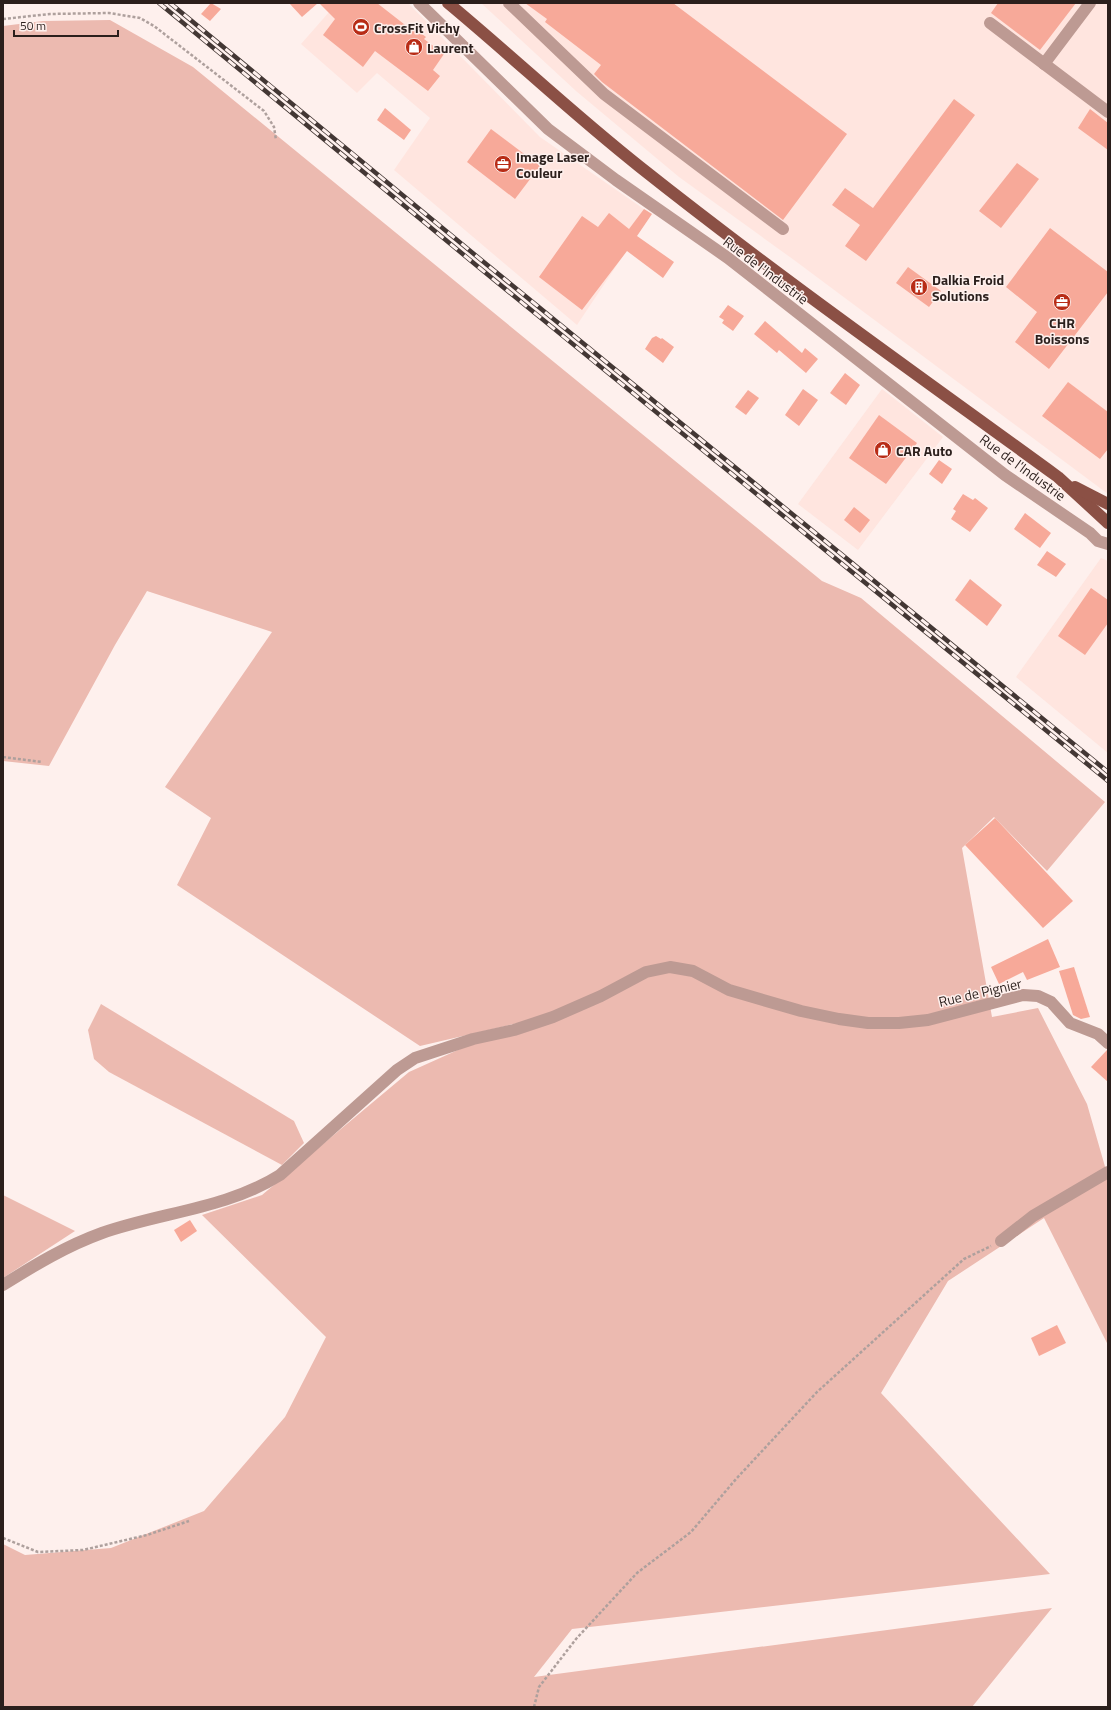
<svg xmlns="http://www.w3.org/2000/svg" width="1111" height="1710" viewBox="0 0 1111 1710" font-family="'Titillium Web',sans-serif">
  <rect width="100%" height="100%" fill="#fef0ed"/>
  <g fill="#ffe5df">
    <path d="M337,3H408L540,137L651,214L577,325L394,170L430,118L377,73L357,93L301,44Z"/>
    <path d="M481,3H1108V494L794,260L679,177L576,91Z"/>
    <path d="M882,389L943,437L858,550L798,504Z"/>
    <path d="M1101,558L1108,561V753L1016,677Z"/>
  </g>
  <g fill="#ecbab0">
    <path d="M110,20L193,67L822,581L861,598L1105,802L1047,871L994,817L962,848L992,1017L1038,1008L1087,1104L1108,1177V1345L1044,1218L948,1281L881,1393L1050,1574L572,1629L534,1677L1052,1608L972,1707H3V1544L25,1555L111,1548L204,1511L285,1417L326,1337L202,1215L262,1195L409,1072L518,1023L420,1046L177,885L211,818L165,787L272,632L147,591L115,645L49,766L3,761V26L43,21Z"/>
    <path d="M101,1004L294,1121L304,1143L282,1165L109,1072L94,1059L88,1030Z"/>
    <path d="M3,1195L75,1231L3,1278Z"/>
  </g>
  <g fill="#f7a999">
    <path d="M211,3L221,9L210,21L201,14Z"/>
    <path d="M289,3H318L302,17Z"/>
    <path d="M319,3H377L409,28L410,25L426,37L424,39L444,54L433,70L440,76L428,91L375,51L363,67L323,35L335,19Z"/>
    <path d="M525,3H673L847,134L783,220L602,82L594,74L601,65L545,22L547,19Z"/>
    <path d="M998,3H1076L1040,50L991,13Z"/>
    <path d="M954,99L975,115L866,261L845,246L860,225L832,205L845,188L873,208Z"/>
    <path d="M385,108L411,130L404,140L377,120Z"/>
    <path d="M1090,109L1108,123V150L1078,128Z"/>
    <path d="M491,129L540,166L515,199L467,162Z"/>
    <path d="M1017,163L1039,179L1001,228L979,211Z"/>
    <path d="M644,209L652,214L637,236L674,262L663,278L627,251L582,310L539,277L582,216L598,227L609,213L629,229Z"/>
    <path d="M1050,228L1108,272V292L1049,369L1015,342L1037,312L1006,287Z"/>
    <path d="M908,267L941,291L929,307L896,283Z"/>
    <path d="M728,305L744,316L733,331L722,323L724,320L719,317Z"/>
    <path d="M765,321L802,353L805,348L818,359L806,373L779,350L777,353L754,334Z"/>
    <path d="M656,336L661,339L662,338L674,347L663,363L645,349L652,338Z"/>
    <path d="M845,373L860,385L846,405L830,393Z"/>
    <path d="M1068,382L1108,412V449L1100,459L1042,416Z"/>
    <path d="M803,389L818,400L799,426L785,415Z"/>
    <path d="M748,390L759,398L746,415L735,407Z"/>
    <path d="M879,415L917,443L886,484L849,458Z"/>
    <path d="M939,460L952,469L942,484L929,474Z"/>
    <path d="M963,494L973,500L975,498L988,508L970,532L951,519L956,511L953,509Z"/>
    <path d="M854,507L870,520L860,533L844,520Z"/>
    <path d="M1025,513L1051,533L1040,548L1014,529Z"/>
    <path d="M1047,551L1066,564L1056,577L1037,565Z"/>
    <path d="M970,579L1002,605L987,626L955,600Z"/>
    <path d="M1091,588L1108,600V623L1085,655L1058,636Z"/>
    <path d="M995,818L1073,901L1043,928L965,845Z"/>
    <path d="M1048,939L1060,967L1027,980L1023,972L999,984L991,967Z"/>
    <path d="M1074,967L1090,1017L1081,1019L1073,1015L1059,971Z"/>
    <path d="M1107,1050H1108V1082L1091,1067Z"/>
    <path d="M190,1220L197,1231L181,1242L174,1230Z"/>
    <path d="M1057,1325L1066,1343L1039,1356L1031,1338Z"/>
  </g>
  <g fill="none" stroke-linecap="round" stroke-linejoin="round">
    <g stroke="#aea09d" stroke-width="2.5" stroke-dasharray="3 2" stroke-linecap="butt">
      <path d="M3,19L50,14L109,13L140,18L154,26L264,111L274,127L276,140"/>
      <path d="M3,757L42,762"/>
      <path d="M3,1538L38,1552L83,1550L147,1535L189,1521"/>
      <path d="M534,1707L539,1687L576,1639L637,1573L691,1532L736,1479L817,1392L964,1259L991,1246"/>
    </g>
    <g stroke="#bd9a93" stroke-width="12">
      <path d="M419,3L548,129L616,180L728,258L1005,475L1090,533L1098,541L1108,544"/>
      <path d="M509,3L604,94L783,229"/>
      <path d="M990,23L1108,112"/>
      <path d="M1044,64L1090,3"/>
      <path d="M1001,1241L1033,1216L1108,1172"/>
      <path d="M3,1285C35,1265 66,1246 102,1233C162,1212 226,1209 280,1175L397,1070L415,1058L473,1039L514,1030L553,1017L601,996L646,972L670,967L693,971L729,990L801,1011L839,1019L868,1023H899L928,1020L1023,995L1038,996L1051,1002L1070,1023L1098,1034L1108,1043"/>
    </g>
    <g stroke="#8b5045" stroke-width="12">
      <path d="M448,3C513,57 574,115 640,167C776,275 918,375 1058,477L1108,523"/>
      <path d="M1075,487L1108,504"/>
    </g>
    <defs>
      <g id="rail">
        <path d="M159,3L476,265L1108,781"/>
        <path d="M170,3L480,259L1108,772"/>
      </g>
    </defs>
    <use href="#rail" stroke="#433734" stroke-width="4.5"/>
    <use href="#rail" stroke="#fef0ed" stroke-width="3" stroke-dasharray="9" stroke-linecap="butt"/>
  </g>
  <defs>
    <symbol id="stadium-disc" viewBox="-11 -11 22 22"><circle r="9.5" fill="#b82c16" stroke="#fef0ed"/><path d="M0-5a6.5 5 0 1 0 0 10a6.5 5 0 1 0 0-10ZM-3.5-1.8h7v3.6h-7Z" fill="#fff"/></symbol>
    <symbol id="shop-disc" viewBox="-11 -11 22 22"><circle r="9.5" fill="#b82c16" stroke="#fef0ed"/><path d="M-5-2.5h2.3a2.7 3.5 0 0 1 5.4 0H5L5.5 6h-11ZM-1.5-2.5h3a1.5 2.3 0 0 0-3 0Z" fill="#fff"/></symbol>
    <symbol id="office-disc" viewBox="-11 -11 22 22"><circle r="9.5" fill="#b82c16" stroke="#fef0ed"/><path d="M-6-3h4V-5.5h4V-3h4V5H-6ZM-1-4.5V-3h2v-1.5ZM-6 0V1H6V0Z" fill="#fff"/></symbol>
    <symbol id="building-disc" viewBox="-11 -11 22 22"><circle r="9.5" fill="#b82c16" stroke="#fef0ed"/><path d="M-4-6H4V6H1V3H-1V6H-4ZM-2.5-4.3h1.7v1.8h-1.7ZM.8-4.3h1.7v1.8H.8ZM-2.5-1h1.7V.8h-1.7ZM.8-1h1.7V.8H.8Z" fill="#fff"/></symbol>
  </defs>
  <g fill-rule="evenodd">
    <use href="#stadium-disc" x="351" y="17" width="20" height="20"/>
    <use href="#shop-disc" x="404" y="37" width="20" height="20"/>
    <use href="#office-disc" x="493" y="154" width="20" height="20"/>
    <use href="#building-disc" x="909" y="277" width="20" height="20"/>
    <use href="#office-disc" x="1052" y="292" width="20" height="20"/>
    <use href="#shop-disc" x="873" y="440" width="20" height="20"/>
  </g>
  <g text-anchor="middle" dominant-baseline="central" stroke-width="3" stroke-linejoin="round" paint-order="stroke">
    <g font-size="14" font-weight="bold" fill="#2b1f1c" stroke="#fef0ed" text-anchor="start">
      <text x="374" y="27">CrossFit Vichy</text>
      <text x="427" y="47">Laurent</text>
      <text x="516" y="156">Image Laser<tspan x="516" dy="16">Couleur</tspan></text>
      <text x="932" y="279">Dalkia Froid<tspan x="932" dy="16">Solutions</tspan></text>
      <text x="1062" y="322" text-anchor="middle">CHR<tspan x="1062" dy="16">Boissons</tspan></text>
      <text x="896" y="450">CAR Auto</text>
    </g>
    <g font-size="14" fill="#2b1f1c" stroke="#fef0ed">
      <text transform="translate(766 270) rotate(37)">Rue de l'Industrie</text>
      <text transform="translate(1023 467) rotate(36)">Rue de l'Industrie</text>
      <text transform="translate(980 992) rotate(-13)">Rue de Pignier</text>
    </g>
  </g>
  <rect width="1111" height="1710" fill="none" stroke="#2b1f1c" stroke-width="8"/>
  <path d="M14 30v6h104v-6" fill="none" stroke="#2b1f1c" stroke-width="2"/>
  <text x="20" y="30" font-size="12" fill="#2b1f1c" stroke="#fef0ed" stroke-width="3" paint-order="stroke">50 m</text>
</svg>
